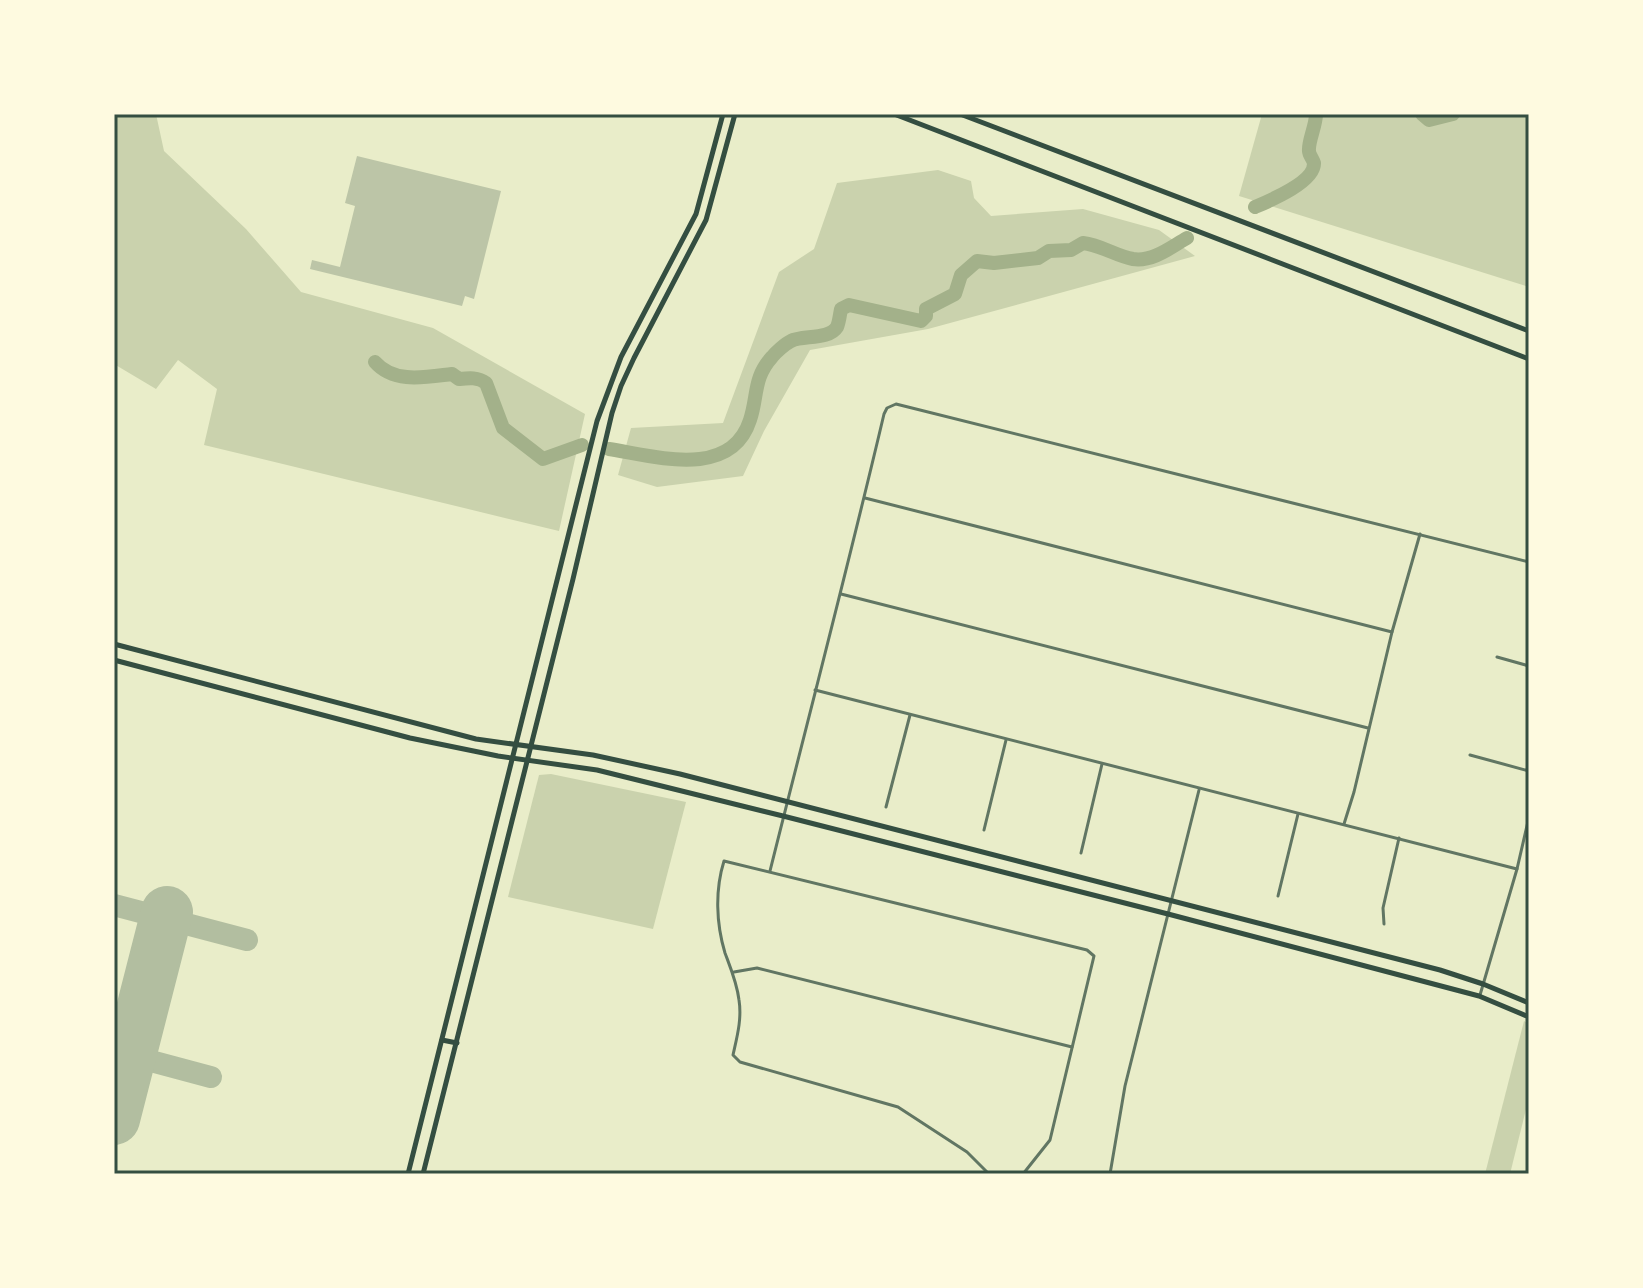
<svg xmlns="http://www.w3.org/2000/svg" width="1643" height="1288" viewBox="0 0 1643 1288" font-family="Manrope,sans-serif">
  <rect width="100%" height="100%" fill="#e9edc9"/>
  <g fill="#cad2ad">
    <path d="M114,114H156L164,151L246,229L301,292L433,328L585,414L559,531L204,445L217,389L178,360L156,389L114,364Z"/>
    <path d="M1262,114H1529V287L1239,196Z"/>
    <path d="M938,170L971,181L974,198L991,216L1083,209L1159,230L1195,256L928,329L810,350L764,431L743,476L657,487L618,475L631,428L723,423L779,272L814,249L837,183Z"/>
    <path d="M551,774L686,802L653,929L508,897L539,775Z"/>
    <path d="M1524,1021L1529,1024V1097L1510,1174H1485Z"/>
  </g>
  <g fill="none" stroke-linecap="round" stroke-linejoin="round">
    <g stroke="#a3b18a" stroke-width="14">
      <path d="M1422,114L1429,120L1453,114"/>
      <path d="M1255,207C1269,201 1315,182 1314,163C1313,159 1309,155 1309,151C1308,141 1316,126 1316,114"/>
      <path d="M375,362C394,384 426,377 452,374L459,379C469,378 478,377 486,383L503,428L543,459L582,445"/>
      <path d="M609,449C654,456 731,480 750,420C758,396 753,378 772,357C776,352 785,344 791,341C802,335 829,340 837,327C839,323 840,314 841,309L849,305L921,321L926,316V309L955,294L961,275L977,261L994,263L1038,258L1049,251L1071,250L1083,243C1101,245 1116,256 1133,259C1153,262 1171,247 1187,238"/>
    </g>
    <g stroke="#b2bea0" stroke-width="22">
      <path d="M114,905L247,940"/>
      <path d="M114,1051L211,1077"/>
    </g>
    <path stroke="#b2bea0" stroke-width="52" d="M114,1119L167,912"/>
  </g>
  <path fill="#bcc5a7" d="M357,156L501,191L474,299L465,296L462,306L310,269L312,260L340,267L355,206L345,203Z"/>
  <g fill="none" stroke-linecap="round" stroke-linejoin="round">
    <g stroke="#617663" stroke-width="3">
      <path d="M865,498L1392,632"/>
      <path d="M841,594L1368,728"/>
      <path d="M1497,657L1529,666"/>
      <path d="M815,690L1517,869"/>
      <path d="M1470,755L1529,771"/>
      <path d="M886,807L910,715"/>
      <path d="M1344,824L1354,792L1392,632L1420,534"/>
      <path d="M984,830L1006,740"/>
      <path d="M1081,853L1102,764"/>
      <path d="M770,871C808,719 848,567 884,414L887,408L896,404L1529,562"/>
      <path d="M1278,896L1298,814"/>
      <path d="M1384,924L1383,908L1399,838"/>
      <path d="M734,972L757,968L1072,1047"/>
      <path d="M1480,995L1517,869L1529,817"/>
      <path d="M989,1174L967,1152L898,1107L740,1062L733,1055C737,1037 742,1019 739,1000C737,983 731,969 725,953C716,923 715,890 724,861L1087,950L1094,956L1050,1140L1023,1174"/>
      <path d="M1110,1174L1125,1086L1199,790"/>
    </g>
    <g stroke="#344e41" stroke-width="5">
      <path d="M114,644L476,739L593,755L680,774L1440,970L1483,984L1529,1003"/>
      <path d="M114,660L410,738L498,756L597,770L783,816L1168,914L1479,996L1529,1017"/>
      <path d="M442,1040L457,1043"/>
      <path d="M408,1174L597,421L621,357L696,214L723,114"/>
      <path d="M423,1174L573,579L612,413L621,386L634,358L706,220L735,114"/>
    </g>
    <g stroke="#344e41" stroke-width="5">
      <path d="M894,114L1529,359"/>
      <path d="M960,114L1529,331"/>
    </g>
  </g>
  <rect width="1643" height="1288" fill="none" stroke="#fefae0" stroke-width="232"/>
  <rect x="116" y="116" width="1411" height="1056" fill="none" stroke="#344e41" stroke-width="3"/>
</svg>
